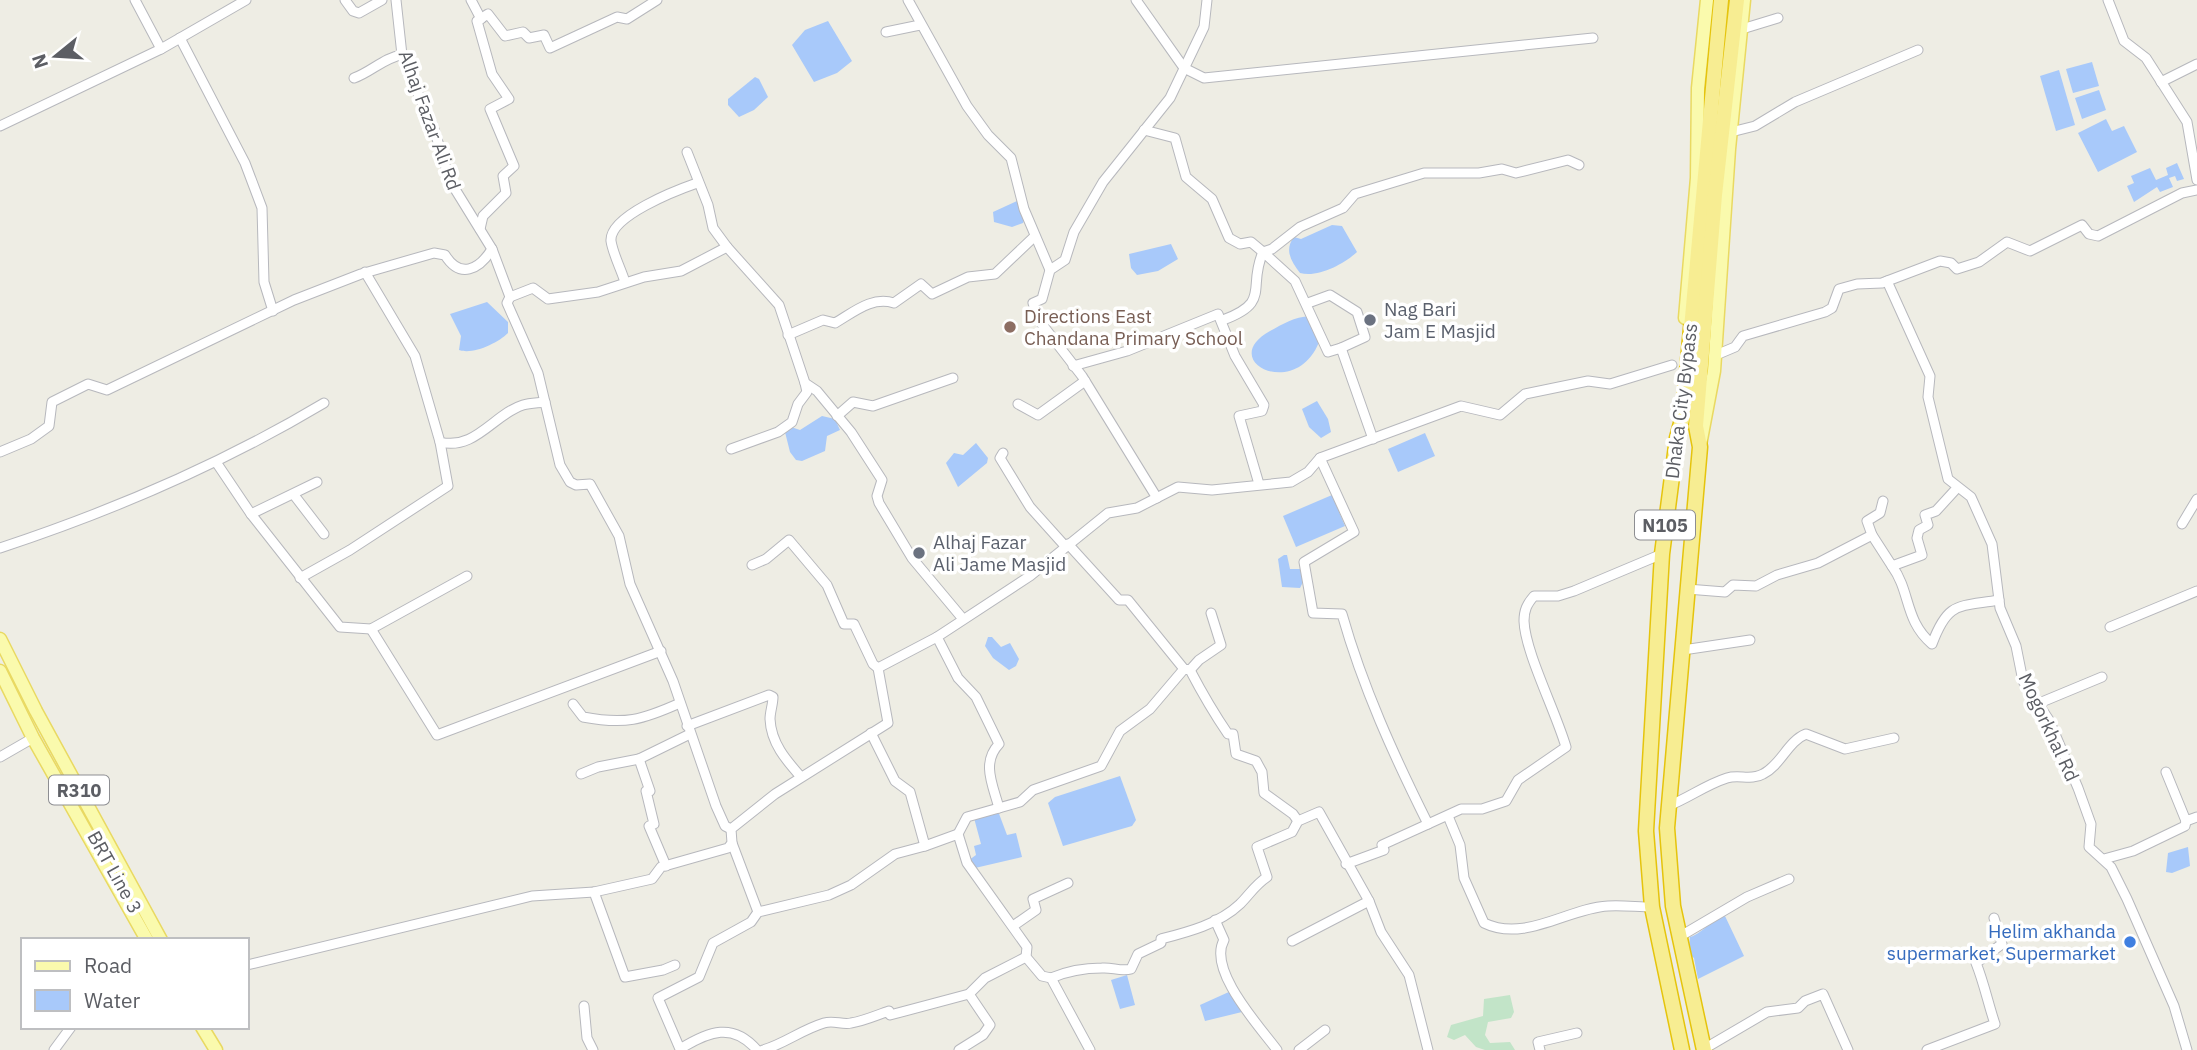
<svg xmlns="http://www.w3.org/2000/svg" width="2197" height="1050" viewBox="0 0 2197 1050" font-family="'IBM Plex Sans',sans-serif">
  <rect width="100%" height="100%" fill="#eeede4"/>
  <path fill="#c2e4c8" d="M1510,995L1514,1012L1511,1018L1488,1022L1485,1035L1490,1043L1510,1042L1515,1050H1485L1476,1047L1465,1035L1454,1040L1447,1037L1451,1025L1483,1016L1484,999Z"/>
  <g fill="#a8c9fa">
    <path d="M828,21L852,61L837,73L814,82L792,45L805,30Z"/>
    <path d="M2092,62L2099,86L2073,93L2066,69Z"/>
    <path d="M2059,70L2075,125L2056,131L2040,76Z"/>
    <path d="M755,77L759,79L768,97L754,110L739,117L728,105V99Z"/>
    <path d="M2099,90L2106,110L2082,119L2075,98Z"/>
    <path d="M2106,119L2112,131L2124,126L2137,152L2098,172L2078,133Z"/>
    <path d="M2177,163L2184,179L2177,181L2175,176L2169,178L2173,187L2160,192L2157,187L2134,202L2127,186L2134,183L2131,176L2150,168L2156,180L2168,175L2166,168Z"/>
    <path d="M1017,201L1025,218L1023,223L1012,227L994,222L993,212Z"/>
    <path d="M1332,225L1342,226L1357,252C1344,264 1318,278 1300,273C1291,261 1284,250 1294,237L1301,239Z"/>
    <path d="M1171,244L1178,259L1158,271L1137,275L1131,268L1129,254Z"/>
    <path d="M487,302L508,322V333C498,343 473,355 459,350L461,336L450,314Z"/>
    <path d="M1310,316L1319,342C1296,401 1216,361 1270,331C1283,324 1294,317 1310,316Z"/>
    <path d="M1317,401L1328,419L1331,432L1321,438L1309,427L1302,409Z"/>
    <path d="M822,416L835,419L840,430L827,436L825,451L802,461L796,460L790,452L785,432L791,427L800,430Z"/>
    <path d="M1425,433L1435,456L1398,472L1388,449Z"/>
    <path d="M976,443L988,458L987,463L958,487L946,463L954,453L963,455Z"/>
    <path d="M1332,495L1345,526L1296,547L1283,516Z"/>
    <path d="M1284,555H1287L1290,569H1301L1305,578L1300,588L1282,587L1278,559Z"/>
    <path d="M988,637H992L1001,647L1010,643L1019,659L1016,666L1009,670L993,658L985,646Z"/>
    <path d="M1120,776L1136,820L1132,826L1063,846L1048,803L1055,797Z"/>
    <path d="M998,811L1007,835L1016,833L1022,857L975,868L969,860L976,855L974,846L981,844L974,818Z"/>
    <path d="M2188,847L2190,866L2172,873L2166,872L2168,853Z"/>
    <path d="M1725,916L1744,956L1698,979L1694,958L1688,953L1690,937C1704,933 1711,918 1725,916Z"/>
    <path d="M1127,975L1135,1005L1120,1009L1111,980Z"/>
    <path d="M1231,991L1242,1012L1205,1021L1200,1005Z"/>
  </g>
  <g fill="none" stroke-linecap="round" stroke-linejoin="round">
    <defs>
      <g id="minor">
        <path d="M135,0L161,49"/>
        <path d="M345,0L353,11L359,13L382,0"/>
        <path d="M396,0L402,55L409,74L433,126L450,181L492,249L510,297L533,288L548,299L598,292L644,277L681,271L727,247L779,305L805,383L817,391L851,432L882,480L877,496L879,503L912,558L963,619"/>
        <path d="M471,0L481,19"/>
        <path d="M908,0L967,106L988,135L1011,158L1024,209L1050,270"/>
        <path d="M1136,0L1184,68L1204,78L1593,38"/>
        <path d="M2108,0L2124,41L2146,58L2187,122L2197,180"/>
        <path d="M1742,29L1778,18"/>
        <path d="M886,32L920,25"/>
        <path d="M180,38L245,163L262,208L264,282L273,311"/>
        <path d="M354,78C371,72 385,57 402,55"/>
        <path d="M2161,82L2197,64"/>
        <path d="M0,126L161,49L246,0"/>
        <path d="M1144,130L1175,138L1186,177L1212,199L1229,238L1240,244L1251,242L1263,252L1272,249L1300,227L1343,208L1355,194L1424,173H1479L1502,169L1516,173L1568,160L1579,165"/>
        <path d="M1731,132L1755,126L1795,102L1918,50"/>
        <path d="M687,152L708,205L713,228L727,247"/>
        <path d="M480,229L483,216L506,193L503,176L514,166L490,109L509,99L492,74L477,21L488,14L505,36L523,32L529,38L544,35L550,48L617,17L627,19L657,0"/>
        <path d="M365,272L415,356L440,442C475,451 494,414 523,405C530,403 538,403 545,402"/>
        <path d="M1887,281L1930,376L1928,397L1948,479L1971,497L1992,544L2000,608L2016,646L2023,681L2049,720L2078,788L2091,824L2089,847L2111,867L2127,899L2174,1006L2187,1050"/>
        <path d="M625,282C621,269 613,254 611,241C609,216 677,190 697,183"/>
        <path d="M510,297L507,303L538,373L560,465L570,482L576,485L590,484L619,536L630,584L673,681L716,806L725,826L731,829"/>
        <path d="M1308,303L1330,295L1357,312L1365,337L1341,348"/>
        <path d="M1223,320C1272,302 1247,288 1263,252L1295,281L1328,352L1341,348L1373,439"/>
        <path d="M788,335L823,320L835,323C854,312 872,296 894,303L921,284L932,294L968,277L995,274L1035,236"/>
        <path d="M1716,355L1735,347L1743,336L1825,312L1832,308L1839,289L1857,284L1882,283L1940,261L1951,263L1957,269L1979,262L2007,242L2030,251L2082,225L2089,234L2098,236L2182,193L2197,190"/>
        <path d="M1073,366L1127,351L1218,314L1235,356L1264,405L1262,411L1239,416L1259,484"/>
        <path d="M1018,404L1038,415L1085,381"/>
        <path d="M837,416L853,402L873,406L953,378"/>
        <path d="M731,449L778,432L792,422L798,404L807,392L805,383"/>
        <path d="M0,452L31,439L49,426L52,402L88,384L107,390L294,300L361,274L434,253L445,255C460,279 479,270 492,249"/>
        <path d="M1003,453L1000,458L1030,507L1065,546"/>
        <path d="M1320,458L1354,532L1304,562L1313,613L1342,614C1363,688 1394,756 1428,824"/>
        <path d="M216,462L251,514L340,627L371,629L467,576"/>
        <path d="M294,495L324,534"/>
        <path d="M1157,498L1082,376L1038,319L1033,303L1042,299L1050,270L1065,260L1074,232L1103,182L1170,98L1204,27L1207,0"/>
        <path d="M251,514L317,482"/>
        <path d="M2182,524L2197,499"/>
        <path d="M1872,535L1892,566L1922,555L1917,538L1919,530L1928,525L1925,515L1936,511L1957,488"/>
        <path d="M1068,544L1119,600H1128L1184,669L1190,670C1201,691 1215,715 1228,734H1233L1236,754L1256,761L1262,772L1264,793L1293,814L1298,821"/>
        <path d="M0,548C112,511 222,464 324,403"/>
        <path d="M752,565L766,559L789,540L827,585L844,624H854L873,664L878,668"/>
        <path d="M1892,566C1911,592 1904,620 1932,644C1948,601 1958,607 1999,600"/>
        <path d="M300,578L350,550L448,486L440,442"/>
        <path d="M1687,589L1725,592L1733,585L1756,586L1777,575L1818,563L1872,535L1867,521L1880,513L1883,501"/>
        <path d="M2110,627L2197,591"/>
        <path d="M371,629L437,735L661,651"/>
        <path d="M1683,650L1750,640"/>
        <path d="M1190,670L1199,660L1221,645L1211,613"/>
        <path d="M573,704L583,717C625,725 642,720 680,703"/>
        <path d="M2037,704L2102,677"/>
        <path d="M687,726L769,695L773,697C773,704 770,712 770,719C771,743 786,760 801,777"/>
        <path d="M871,733L895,781L910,792L925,846L958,834"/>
        <path d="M0,757L33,738"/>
        <path d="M639,759L690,734"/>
        <path d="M2166,772L2186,821L2197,817"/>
        <path d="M581,774L598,767L639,759L650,791H646L654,824L649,826L666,866"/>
        <path d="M1668,806C1689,798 1705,785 1727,778C1739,774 1751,781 1763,774C1781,765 1788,741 1806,734L1845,749L1894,738"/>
        <path d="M999,808C993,785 981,763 999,744L976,697L958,678L937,637L1030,576L1108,513L1137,508L1178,487L1212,490L1291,482L1308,472L1320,458L1461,406L1500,415L1525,394L1588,381L1610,384L1672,365"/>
        <path d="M1448,816L1460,845L1464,878L1484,923C1525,943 1568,908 1608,906C1622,905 1638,907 1652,907"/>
        <path d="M732,843L758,912"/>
        <path d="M2104,859L2133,851L2185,826L2186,821"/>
        <path d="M1346,864L1384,850L1382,845L1461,809H1482L1506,801L1518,780L1566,747C1556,712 1525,652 1524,621C1524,610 1527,604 1534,596H1558L1574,591L1662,554"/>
        <path d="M594,892L625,977L663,970L675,965"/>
        <path d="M1215,920L1224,940C1207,970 1260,1027 1277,1050"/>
        <path d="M1013,926L1036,910L1033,899L1068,883"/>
        <path d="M1679,937L1747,897L1789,879"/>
        <path d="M1292,941L1369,901"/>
        <path d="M247,965L532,896L594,892L652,879L661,867L728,848L732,843L731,829L775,794L888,723L878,668L937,637"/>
        <path d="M1051,978C1065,972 1085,968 1102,968C1112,967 1121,972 1131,969L1138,954L1161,943V939C1188,932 1219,924 1240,904C1250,894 1255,885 1267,877L1257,847L1292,832L1298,821L1319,812L1369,901L1381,932L1409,975L1428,1050"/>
        <path d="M584,1006L587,1038L593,1050"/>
        <path d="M1704,1049L1767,1012L1798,1008L1805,1001L1823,994L1848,1050"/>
        <path d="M54,1050L71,1027"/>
        <path d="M757,1050C733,1022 709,1031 680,1049L658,998L699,977L713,943L751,922L758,912L829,895L851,885L895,854L925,846"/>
        <path d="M763,1050C786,1043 801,1030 824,1023C834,1020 842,1025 851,1023C864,1021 877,1015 889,1011L890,1015L969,994L985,978L1026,957"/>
        <path d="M959,1050L983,1035L990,1025L969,994"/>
        <path d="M1090,1050L1051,978L1042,976L1026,957L1027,947L967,863L958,834L967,817L1020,802L1033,790L1101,766L1120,731L1150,709L1184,669"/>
        <path d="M1299,1050L1325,1030"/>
        <path d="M1540,1050L1538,1042L1577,1033"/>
        <path d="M1927,1050L1995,1024C1988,1003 1984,983 1976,963L2002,944L1994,918"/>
      </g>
      <g id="major">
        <path d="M1685,318L1697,178L1698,88L1707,0"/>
        <path d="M1700,445L1714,371L1729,149L1744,0"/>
        <path d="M0,639L36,711L161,940"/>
        <path d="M0,671L33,738L147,940"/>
        <path d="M202,1027L216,1050"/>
      </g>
      <g id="highway">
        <path d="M1682,1050L1652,907L1646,831L1662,554L1677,438L1683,416L1721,0"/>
        <path d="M1704,1050L1673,906L1667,828L1700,447L1696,426L1715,195L1737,0"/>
      </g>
    </defs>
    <use href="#minor" stroke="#b7b8bd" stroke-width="11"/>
    <use href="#major" stroke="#e9d962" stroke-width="15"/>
    <use href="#highway" stroke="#e5c40d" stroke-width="17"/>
    <use href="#minor" stroke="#fff" stroke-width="9"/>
    <use href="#major" stroke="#fafaad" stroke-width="12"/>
    <use href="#highway" stroke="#f7ed92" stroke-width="14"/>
  </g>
  <g fill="#6b7280" stroke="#fff" stroke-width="2.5">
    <circle cx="1370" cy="320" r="7"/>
    <circle cx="919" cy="553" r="7"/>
  </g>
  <circle fill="#8d6e63" stroke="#fff" stroke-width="2.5" cx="1010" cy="327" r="7"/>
  <circle fill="#3f7fe0" stroke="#fff" stroke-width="2.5" cx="2130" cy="942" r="7"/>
  <g text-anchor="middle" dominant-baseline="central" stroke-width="7" stroke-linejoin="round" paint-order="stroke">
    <g fill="#fff" stroke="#8d8e92" stroke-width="2">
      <rect x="1635" y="510.5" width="60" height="29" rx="5"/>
      <rect x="49" y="775.5" width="60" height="29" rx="5"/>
    </g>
    <g font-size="18" font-weight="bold" fill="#5c5e64">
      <text x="1665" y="525">N105</text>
      <text x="79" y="790">R310</text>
    </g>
    <g font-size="19" fill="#5c5e64" stroke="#fff">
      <text transform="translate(430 120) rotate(70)">Alhaj Fazar Ali Rd</text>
      <text transform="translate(1681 401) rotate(-83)">Dhaka City Bypass</text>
      <text transform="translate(2049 727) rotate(65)">Mogorkhal Rd</text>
      <text transform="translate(115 872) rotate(61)">BRT Line 3</text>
    </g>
    <g font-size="19" fill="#5b616d" stroke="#fff" text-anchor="start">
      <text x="1384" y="309">Nag Bari<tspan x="1384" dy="22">Jam E Masjid</tspan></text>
      <text x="933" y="542">Alhaj Fazar<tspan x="933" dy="22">Ali Jame Masjid</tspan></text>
    </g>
    <g font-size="19" fill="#785e54" stroke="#fff" text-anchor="start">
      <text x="1024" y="316">Directions East<tspan x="1024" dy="22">Chandana Primary School</tspan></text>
    </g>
    <g font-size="19" fill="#366cbe" stroke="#fff" text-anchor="end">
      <text x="2116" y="931">Helim akhanda<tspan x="2116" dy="22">supermarket, Supermarket</tspan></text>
    </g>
  </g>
  <rect x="21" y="938" width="228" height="91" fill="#ffffff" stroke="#bebfc1" stroke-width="2"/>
  <rect x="35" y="961" width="35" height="10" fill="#fafaad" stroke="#bebfc1" stroke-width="2"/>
  <text x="84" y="973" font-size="21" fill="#5c5e64">Road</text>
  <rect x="35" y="990" width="35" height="21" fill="#a8c9fa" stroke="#bebfc1" stroke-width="2"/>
  <text x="84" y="1008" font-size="21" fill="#5c5e64">Water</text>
  <g transform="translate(56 56) rotate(252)" stroke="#ffffff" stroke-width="5" paint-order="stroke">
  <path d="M0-5L12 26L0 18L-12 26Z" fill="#5c5e64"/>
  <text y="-10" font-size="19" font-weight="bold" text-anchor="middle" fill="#5c5e64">N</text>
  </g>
</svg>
